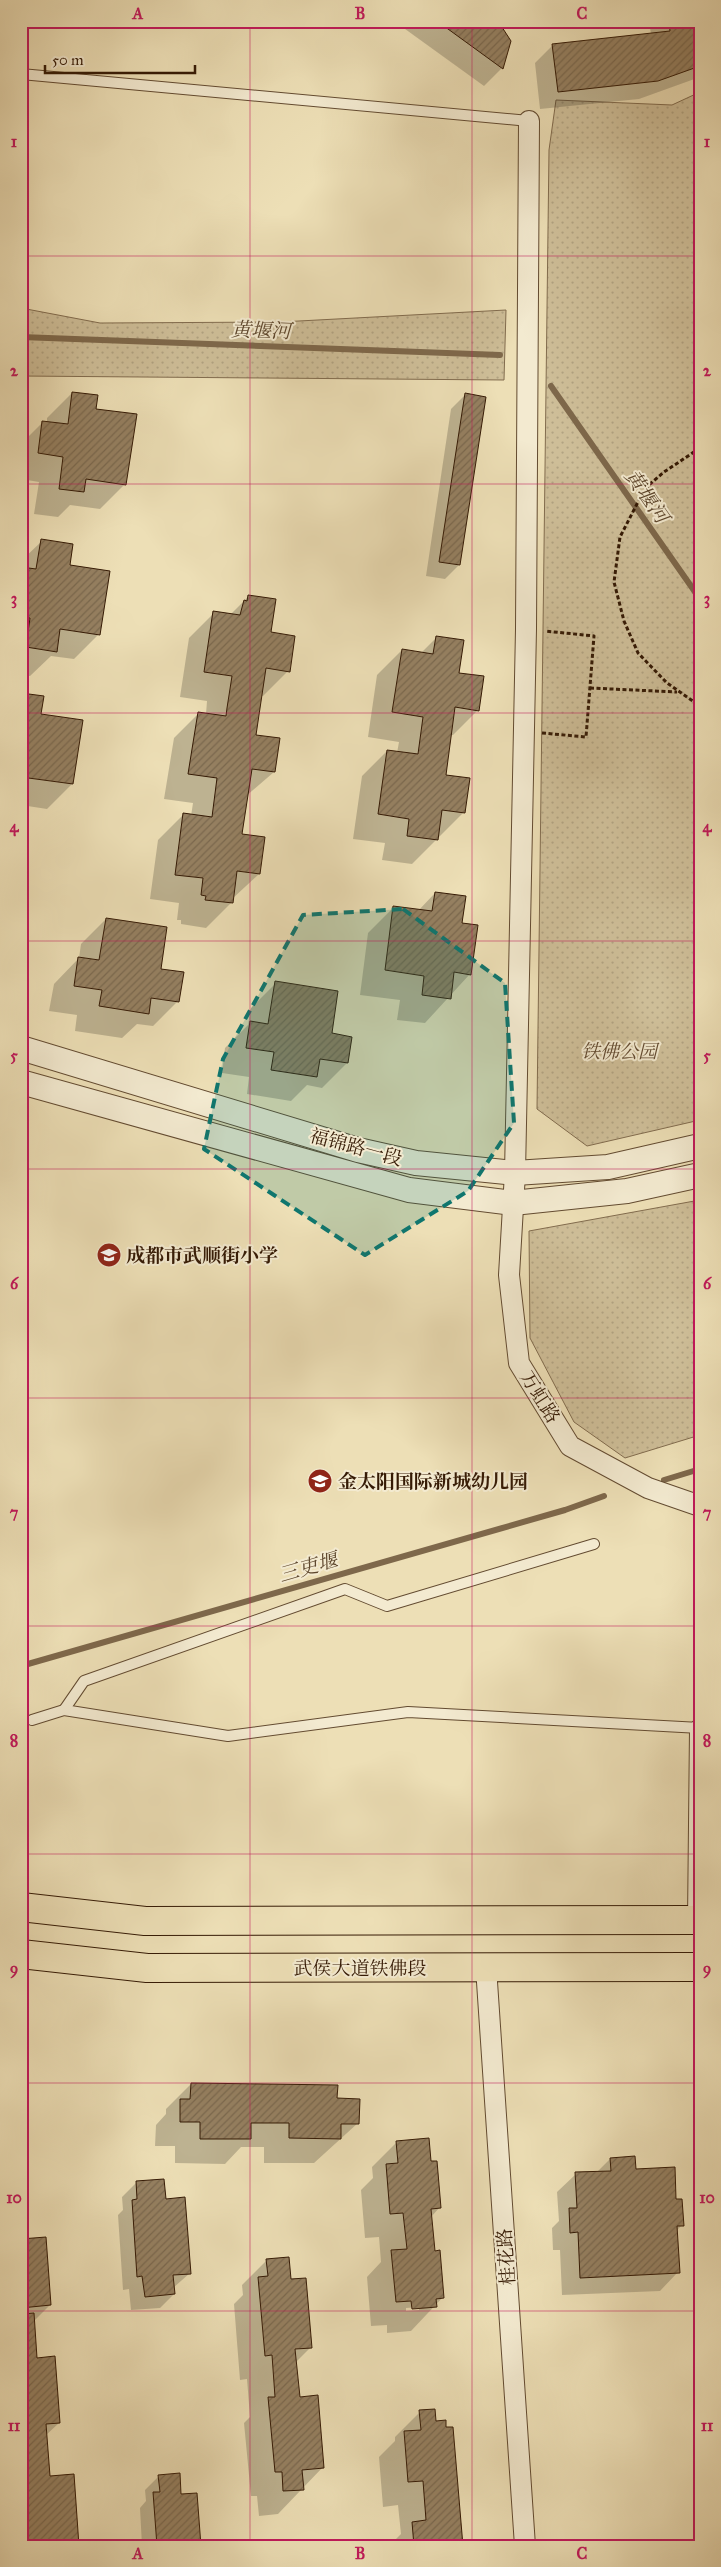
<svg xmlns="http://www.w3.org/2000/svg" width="721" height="2567" viewBox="0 0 721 2567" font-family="'IM FELL Great Primer','Noto Serif SC',serif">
  <defs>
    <pattern id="park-dots" width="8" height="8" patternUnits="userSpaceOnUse" patternTransform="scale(1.25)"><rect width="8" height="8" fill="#cebe98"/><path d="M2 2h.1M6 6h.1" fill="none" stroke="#b2a382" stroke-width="1.8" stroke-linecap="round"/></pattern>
    <pattern id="building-hatch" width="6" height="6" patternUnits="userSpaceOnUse" patternTransform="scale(1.25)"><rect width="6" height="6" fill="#958061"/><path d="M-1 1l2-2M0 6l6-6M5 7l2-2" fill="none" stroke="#7a684e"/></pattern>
  </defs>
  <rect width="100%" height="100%" fill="#eddfb6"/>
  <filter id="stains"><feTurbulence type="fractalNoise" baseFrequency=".004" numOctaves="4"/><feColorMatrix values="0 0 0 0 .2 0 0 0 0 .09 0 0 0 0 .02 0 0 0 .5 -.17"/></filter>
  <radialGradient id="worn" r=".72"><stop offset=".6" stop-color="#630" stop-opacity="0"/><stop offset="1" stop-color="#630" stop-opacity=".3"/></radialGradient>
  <g fill="url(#park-dots)" stroke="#826c4e">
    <path d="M700,92V1120L587,1146L537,1109L549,150L556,100L672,105Z"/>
    <path d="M21,308L100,323L280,322L506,310L504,380L21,376Z"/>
    <path d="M700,1200V1435L625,1458L574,1422L530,1338L529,1231Z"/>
  </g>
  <g fill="#0003" fill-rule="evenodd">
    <path d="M394,21H497L502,68L484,86Z"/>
    <path d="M649,21H700V77L639,99L540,109L535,63L553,45L651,34Z"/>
    <path d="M72,393L94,410L125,484L100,509L70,505L58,517L34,514L39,482L21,479V444L43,422L47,423V418Z"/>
    <path d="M465,395L459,565L445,579L426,576L451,409Z"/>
    <path d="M42,541L68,566L99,634L74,659L51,656L30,676L21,675V561Z"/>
    <path d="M249,596L288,671L263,696H261L255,736L274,772L246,796L241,835L264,838L259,874L232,899L231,903L206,928L181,924V920H177L179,903L150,899L158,840L183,815L191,816L193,803L164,799L174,738L199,713L206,714L207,701L180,697L189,638L214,613L230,615Z"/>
    <path d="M436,638L478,710L453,735H450L444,776L464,812L412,864L382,860L385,843L353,839L362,776L387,751L397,753L399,742L368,737L377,675L402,650L421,653Z"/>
    <path d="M21,694L39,715L72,784L47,809L21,805Z"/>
    <path d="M435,893L470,974L425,1023L397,1020L400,1000L360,995L368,933L393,908L418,911Z"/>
    <path d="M106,919L159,970L178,1001L153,1026L137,1024L122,1038L75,1031L77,1015L49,1011L54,984L79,958L81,944Z"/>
    <path d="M276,983L330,1034L347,1063L322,1088L307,1085L291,1101L247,1094L249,1077L222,1073L225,1048L248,1025L251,1008Z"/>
    <path d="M191,2084L336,2099L358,2123L314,2163H264V2147H241L225,2164L175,2163V2146H155L156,2125L166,2114V2109Z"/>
    <path d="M397,2142L430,2162L440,2207L431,2217L434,2252L443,2297L411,2331L387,2333V2325L371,2326L367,2277L381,2262L379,2237L365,2238L361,2190L373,2178L372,2167ZM419,2307V2310L406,2311V2308Z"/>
    <path d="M610,2159L634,2171L675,2200L682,2225L676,2231L678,2272L660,2291L562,2295L560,2250H553L552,2228L559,2221L557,2192L576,2174L597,2172Z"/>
    <path d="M136,2183L165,2200L190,2273L173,2288L174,2294L160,2308L131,2310L129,2289L123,2290L118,2215L123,2210L122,2197Z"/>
    <path d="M21,2218H27L28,2240L50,2305L33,2322L36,2359L59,2423L45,2436L49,2477L78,2546H21Z"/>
    <path d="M267,2260L290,2281L311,2347L295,2363L299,2398L323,2467L278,2514L259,2516L257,2496H251L244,2423L250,2417L247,2379L240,2380L234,2304L243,2295L242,2285Z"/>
    <path d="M420,2412L462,2546H389L401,2534L398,2505L383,2507L379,2457L395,2441V2437Z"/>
    <path d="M159,2476L180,2496L200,2546H142L140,2508L146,2501L145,2490Z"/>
  </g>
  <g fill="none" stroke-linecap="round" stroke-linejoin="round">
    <g stroke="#7e684b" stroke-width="6">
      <path d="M21,337L500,355"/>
      <path d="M551,386L700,599"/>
      <path d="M664,1480L700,1469"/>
      <path d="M21,1666L565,1510L604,1496"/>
    </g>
  </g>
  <g fill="url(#building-hatch)" stroke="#351a05">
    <path d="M437,21H498L511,41L503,69Z"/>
    <path d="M669,21H700V66L658,81L558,92L552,44L670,31Z"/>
    <path d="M72,392L98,395L96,409L137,414L126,485L86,479L84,492L59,489L63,457L38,453L42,421L68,424Z"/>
    <path d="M465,393L486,397L460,565L439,562Z"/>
    <path d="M41,539L73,544L70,565L110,571L100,635L60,629L57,652L26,647L30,618L21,617V567L36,569Z"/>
    <path d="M248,595L276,599L271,632L295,636L290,672L266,668L256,735L280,738L275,772L252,769L242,834L265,837L260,874L237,871L233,903L205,900L206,896L201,895L203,878L175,875L183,813L212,817L217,778L188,774L198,712L226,716L227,708L232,676L204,672L213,611L240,615L244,600L247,601Z"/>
    <path d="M436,636L464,640L459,673L484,676L479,711L455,707L446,775L470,778L465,813L442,810L438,840L407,836L409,819L378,814L387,750L418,754L423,717L392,712L402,649L433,654Z"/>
    <path d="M21,693L44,696L41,714L83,720L73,784L21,777Z"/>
    <path d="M435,892L466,896L462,923L478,925L471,975L454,972L451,999L422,995L424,976L385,970L393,906L432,911Z"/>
    <path d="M106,918L167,927L161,969L184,972L179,1002L151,998L149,1014L99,1006L102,990L74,986L78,957L99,960Z"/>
    <path d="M275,981L338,991L332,1033L352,1037L348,1063L320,1059L317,1077L271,1070L274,1052L246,1048L250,1021L268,1024Z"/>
    <path d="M191,2083L338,2085L337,2098L360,2099L359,2124H341V2139L289,2138V2123H251V2139H200V2122H180V2099H190Z"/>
    <path d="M429,2138L431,2161H437L441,2208L431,2209L435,2251L440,2250L444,2298L436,2299L437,2307L412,2309L411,2301L396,2302L391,2250L407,2249L403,2213L390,2214L386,2164L398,2163L396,2141Z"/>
    <path d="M635,2156L636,2169L675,2167L676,2199H682L684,2226H677L680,2273L580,2278L578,2232L570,2233L569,2208H577L575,2172L611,2171L610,2158Z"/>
    <path d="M164,2179L166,2199L185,2197L191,2274L173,2275L175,2294L145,2297L142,2276L137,2277L132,2200L137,2199L136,2181Z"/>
    <path d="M46,2237L51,2305L21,2308V2239Z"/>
    <path d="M289,2257L291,2279L306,2278L312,2348L295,2349L300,2397L318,2395L324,2468L302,2470L304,2490L283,2491L282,2472H275L268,2397H275L272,2355L265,2356L258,2277L268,2276L266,2259Z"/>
    <path d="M34,2313L37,2358L55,2356L60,2423L46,2424L50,2476L74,2474L79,2546H25L21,2495V2475H25L21,2436V2314Z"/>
    <path d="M435,2409L436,2421L446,2420V2427H453L463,2546H414L412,2522L426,2520L423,2481L408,2482L404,2431L421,2430L419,2410Z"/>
    <path d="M180,2473L181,2494L197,2493L201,2546H157L153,2492H160L158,2475Z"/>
  </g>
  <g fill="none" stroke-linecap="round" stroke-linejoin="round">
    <defs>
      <g id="service">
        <path d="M21,74L529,121"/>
        <path d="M64,1710L84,1681L345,1589L387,1606L594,1544"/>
        <path d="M32,1720L64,1710L228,1736L408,1712L700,1728"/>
      </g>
      <g id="minor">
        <path d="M529,121L526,629L515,1173L509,1275L519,1363L570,1446L648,1488L700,1506"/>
        <path d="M698,1920L700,1729"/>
        <path d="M486,1967L525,2546"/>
      </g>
      <g id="tertiary">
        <path d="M21,1048L358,1150L416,1163L515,1173L608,1167L700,1146"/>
        <path d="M21,1082L409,1190L513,1203L627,1191L700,1175"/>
      </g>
      <g id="primary">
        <path d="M21,1907L145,1921L700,1920"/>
        <path d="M21,1954L147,1968L700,1967"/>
      </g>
    </defs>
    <use href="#service" stroke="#634b31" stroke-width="12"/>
    <use href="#minor" stroke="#634b31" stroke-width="22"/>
    <use href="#tertiary" stroke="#634b31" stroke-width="26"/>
    <use href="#primary" stroke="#351a05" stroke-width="30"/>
    <g stroke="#351a05" stroke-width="3" stroke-dasharray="4 2.5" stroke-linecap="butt">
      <path d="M700,448L664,472L650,484L639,500L620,537L614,582L624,621L638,653L667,683L700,706"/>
      <path d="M590,688L677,692"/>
      <path d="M542,733L586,737L594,636L545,631"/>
    </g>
    <use href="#service" stroke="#f3ead0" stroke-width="10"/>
    <use href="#minor" stroke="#f3ead0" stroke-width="20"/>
    <use href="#tertiary" stroke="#f3ead0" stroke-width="24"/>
    <use href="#primary" stroke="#eddfb6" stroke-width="28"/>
  </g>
  <path fill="#0f766e" fill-opacity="0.2" stroke="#0f766e" stroke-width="4" stroke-dasharray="10 6" stroke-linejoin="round" d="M403,909L505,983L514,1123L468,1191L365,1255L204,1149L223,1059L303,915Z"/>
  <path fill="none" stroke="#c2185b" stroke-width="1" stroke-opacity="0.55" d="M250,21V2546M472,21V2546M21,256H700M21,484H700M21,713H700M21,941H700M21,1169H700M21,1398H700M21,1626H700M21,1854H700M21,2083H700M21,2311H700"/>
  <defs>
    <symbol id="school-disc" viewBox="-11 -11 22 22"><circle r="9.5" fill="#8f2418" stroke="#f3ead0"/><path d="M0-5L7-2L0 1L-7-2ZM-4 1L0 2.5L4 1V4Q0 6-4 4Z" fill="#fff"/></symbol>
  </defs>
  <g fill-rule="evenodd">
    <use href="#school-disc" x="95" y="1241" width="28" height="28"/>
    <use href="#school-disc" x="306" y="1467" width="28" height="28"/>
  </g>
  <g text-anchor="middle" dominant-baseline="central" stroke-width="4" stroke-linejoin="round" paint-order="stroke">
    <g font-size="19" font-style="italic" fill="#634b31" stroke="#f3ead0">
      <text x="619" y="1051">铁佛公园</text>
    </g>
    <g font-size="19" fill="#351a05" stroke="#f3ead0">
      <text transform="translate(356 1147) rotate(15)">福锦路一段</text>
      <text transform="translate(540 1397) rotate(58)">万虹路</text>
      <text x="360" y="1968">武侯大道铁佛段</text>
      <text transform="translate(506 2257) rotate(-94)">桂花路</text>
    </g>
    <g font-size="19" font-weight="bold" fill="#351a05" stroke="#f3ead0" text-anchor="start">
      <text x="126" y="1255">成都市武顺街小学</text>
      <text x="338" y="1481">金太阳国际新城幼儿园</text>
    </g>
    <g font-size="20" font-style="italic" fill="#5f482e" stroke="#f3ead0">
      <text transform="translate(261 330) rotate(2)">黄堰河</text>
      <text transform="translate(647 496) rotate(55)">黄堰河</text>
      <text transform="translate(308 1567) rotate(-16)">三吏堰</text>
    </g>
  </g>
  <rect width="721" height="2567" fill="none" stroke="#eddfb6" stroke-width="55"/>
  <path d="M45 65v8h150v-8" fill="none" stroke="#351a05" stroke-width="2.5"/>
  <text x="52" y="65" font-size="15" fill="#351a05" stroke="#f3ead0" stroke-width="4" paint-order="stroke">50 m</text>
  <rect x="28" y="28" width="666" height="2512" fill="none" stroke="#c2185b" stroke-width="2"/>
  <g font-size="16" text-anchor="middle" font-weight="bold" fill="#c2185b">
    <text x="138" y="19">A</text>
    <text x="360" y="19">B</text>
    <text x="582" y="19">C</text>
    <text x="14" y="147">1</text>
    <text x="707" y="147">1</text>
    <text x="14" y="376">2</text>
    <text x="707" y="376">2</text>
    <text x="14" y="604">3</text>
    <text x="707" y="604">3</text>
    <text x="14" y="832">4</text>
    <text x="707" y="832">4</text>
    <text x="14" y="1061">5</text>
    <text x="707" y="1061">5</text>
    <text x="14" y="1289">6</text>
    <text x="707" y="1289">6</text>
    <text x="14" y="1518">7</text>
    <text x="707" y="1518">7</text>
    <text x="14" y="1746">8</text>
    <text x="707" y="1746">8</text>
    <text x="14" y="1974">9</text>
    <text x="707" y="1974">9</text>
    <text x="14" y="2203">10</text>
    <text x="707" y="2203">10</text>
    <text x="14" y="2431">11</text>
    <text x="707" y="2431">11</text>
    <text x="138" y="2559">A</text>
    <text x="360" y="2559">B</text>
    <text x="582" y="2559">C</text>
  </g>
  <rect width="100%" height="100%" filter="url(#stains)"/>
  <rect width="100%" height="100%" fill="url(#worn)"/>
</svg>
